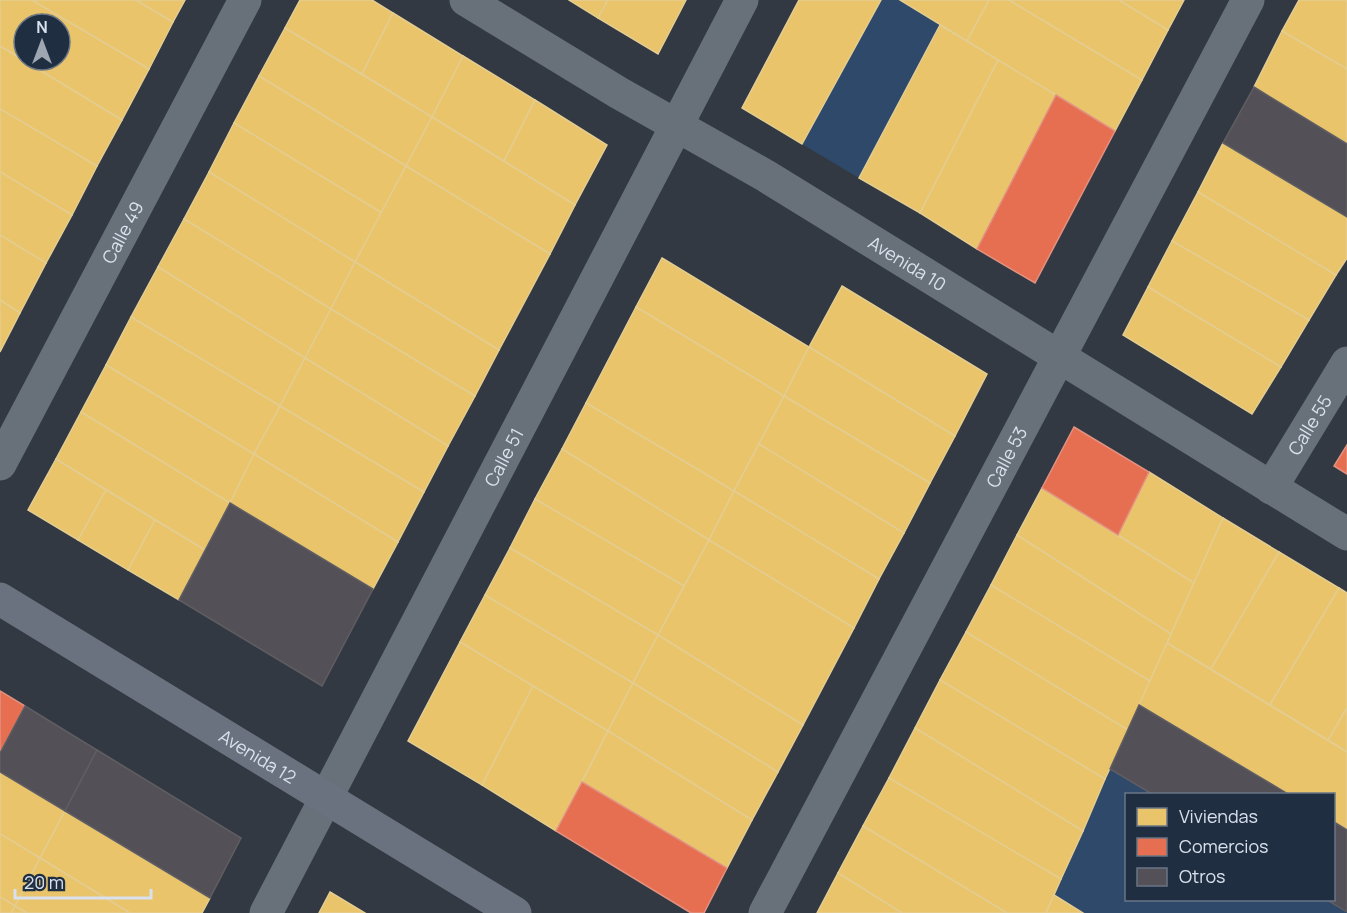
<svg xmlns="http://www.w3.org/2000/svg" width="1347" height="913" viewBox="0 0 1347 913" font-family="Manrope,sans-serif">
  <rect width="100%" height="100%" fill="#323943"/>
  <g fill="#2f496a">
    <path d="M881,0H900L940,25L859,178L802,144Z"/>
    <path d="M1110,769L1152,794H1126V900H1327L1347,912V913H1083L1054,895Z"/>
  </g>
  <g fill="#e9c46a" stroke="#e4cd91" stroke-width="1.5" fill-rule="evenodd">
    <path d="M0,0H32L149,69L122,120L0,46ZM24,24H60V60H24Z"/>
    <path d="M32,0H136L173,22L149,69Z"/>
    <path d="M136,0H185L173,22Z"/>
    <path d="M300,0H372L393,13L362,74L285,28Z"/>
    <path d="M569,0H608L598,18Z"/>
    <path d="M608,0H686L658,54L598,18Z"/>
    <path d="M799,0H881L802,144L742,108Z"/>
    <path d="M900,0H989L967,41Z"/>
    <path d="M989,0H1009L1142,80L1115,131L967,41Z"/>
    <path d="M1009,0H1119L1168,30L1142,80Z"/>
    <path d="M1119,0H1184L1168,30Z"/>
    <path d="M1299,0H1347V69L1282,31Z"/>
    <path d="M393,13L463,56L432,117L362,74Z"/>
    <path d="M940,25L998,60L920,213L859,178Z"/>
    <path d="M285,28L432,117L406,166L259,76Z"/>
    <path d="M1282,31L1347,69V144L1254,87Z"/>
    <path d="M0,46L122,120L97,166L0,109Z"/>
    <path d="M463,56L535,100L504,161L432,117Z"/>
    <path d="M998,60L1056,95L977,249L920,213Z"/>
    <path d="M259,76L406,166L382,213L234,123Z"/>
    <path d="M535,100L607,145L575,205L504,161Z"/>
    <path d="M0,109L97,166L72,215L0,172Z"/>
    <path d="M432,117L575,205L550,254L406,166Z"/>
    <path d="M234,123L382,213L355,262L209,172Z"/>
    <path d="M1223,143L1347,217V258L1336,275L1198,192Z"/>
    <path d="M406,166L550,254L499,350L355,262Z"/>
    <path d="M0,172L72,215L46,263L0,235Z"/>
    <path d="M209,172L355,262L331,309L184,219Z"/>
    <path d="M1198,192L1336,275L1309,320L1172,241Z"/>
    <path d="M184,219L331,309L305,358L158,267Z"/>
    <path d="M0,235L46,263L20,313L0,300Z"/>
    <path d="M1172,241L1309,320L1281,367L1148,287Z"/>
    <path d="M662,258L809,347L784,396L636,307Z"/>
    <path d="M355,262L499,350L475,396L331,309Z"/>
    <path d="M158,267L305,358L280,406L131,317Z"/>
    <path d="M842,286L987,374L955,436L809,347Z"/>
    <path d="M1148,287L1281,367L1252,414L1123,335Z"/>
    <path d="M0,300L20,313L0,352Z"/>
    <path d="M636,307L784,396L734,491L586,403Z"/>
    <path d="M331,309L475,396L448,446L305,358Z"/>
    <path d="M131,317L280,406L254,454L106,365Z"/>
    <path d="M809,347L955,436L930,483L784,396Z"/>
    <path d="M305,358L448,446L424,492L280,406Z"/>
    <path d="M106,365L254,454L230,503L81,412Z"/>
    <path d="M784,396L930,483L904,533L759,444Z"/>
    <path d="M586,403L734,491L709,540L562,449Z"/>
    <path d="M280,406L424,492L398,542L254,454Z"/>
    <path d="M81,412L230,503L205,550L56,459Z"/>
    <path d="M759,444L904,533L879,579L734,491Z"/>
    <path d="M562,449L709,540L684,586L535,499Z"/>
    <path d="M254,454L398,542L373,589L230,503Z"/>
    <path d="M56,459L106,490L78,540L28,510Z"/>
    <path d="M1149,472L1223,518L1194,583L1118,535Z"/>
    <path d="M1042,488L1194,583L1171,634L1017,535Z"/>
    <path d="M106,490L155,520L128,570L78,540Z"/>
    <path d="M734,491L879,579L854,628L709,540Z"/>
    <path d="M535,499L684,586L658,635L510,548Z"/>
    <path d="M1223,518L1279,552L1211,669L1167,643Z"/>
    <path d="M155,520L205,550L179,600L128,570Z"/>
    <path d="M1017,535L1171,634L1150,681L991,585Z"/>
    <path d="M709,540L854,628L803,725L658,635Z"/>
    <path d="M510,548L658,635L633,683L485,595Z"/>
    <path d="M1279,552L1339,588L1270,705L1211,669Z"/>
    <path d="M991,585L1150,681L1128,730L966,632Z"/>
    <path d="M1339,588L1347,593V708L1328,740L1270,705Z"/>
    <path d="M485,595L633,683L608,731L460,642Z"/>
    <path d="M966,632L1128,730L1105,779L940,680Z"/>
    <path d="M658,635L803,725L778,772L633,683Z"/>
    <path d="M460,642L533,686L482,785L408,741Z"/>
    <path d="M1167,643L1347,752V830L1334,822V794H1288L1139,705Z"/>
    <path d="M940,680L1105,779L1083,831L915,728Z"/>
    <path d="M633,683L778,772L752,820L608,731Z"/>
    <path d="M533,686L608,731L556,831L482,785Z"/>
    <path d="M1347,708V752L1328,740Z"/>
    <path d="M915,728L1083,831L1061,879L889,778Z"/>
    <path d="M608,731L752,820L727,868L582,782Z"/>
    <path d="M0,772L65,811L40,858L0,834Z"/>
    <path d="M889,778L1061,879L1046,913H1007L863,826Z"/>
    <path d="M65,811L210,898L202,913H130L40,858Z"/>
    <path d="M863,826L1007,913H902L838,873Z"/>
    <path d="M0,834L40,858L15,906L0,897Z"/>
    <path d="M40,858L130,913H27L15,906Z"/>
    <path d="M838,873L902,913H817Z"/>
    <path d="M330,892L365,913H319Z"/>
    <path d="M1054,895L1083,913H1046Z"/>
    <path d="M0,897L15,906L11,913H0Z"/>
    <path d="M15,906L27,913H11Z"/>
  </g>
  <g fill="#e76f51" stroke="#e29180" stroke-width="1.5">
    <path d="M1056,95L1115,131L1035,283L977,249Z"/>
    <path d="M1074,427L1149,472L1118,535L1042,488Z"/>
    <path d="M1347,445V474L1334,466Z"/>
    <path d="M0,691L25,706L0,753Z"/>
    <path d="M582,782L727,868L704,913H691L556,831Z"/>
  </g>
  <g fill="#535157" stroke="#605e62" stroke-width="1.5">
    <path d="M1254,87L1347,144V217L1223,143Z"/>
    <path d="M230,503L373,589L322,686L179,600Z"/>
    <path d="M1139,705L1288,794H1152L1110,769Z"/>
    <path d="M25,706L97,750L65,811L0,772V753Z"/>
    <path d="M97,750L241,838L210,898L65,811Z"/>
    <path d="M1334,822L1347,830V912L1327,900H1334Z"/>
  </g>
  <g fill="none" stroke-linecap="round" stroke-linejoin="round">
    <g stroke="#68707a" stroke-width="33">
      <path id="s1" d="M466,0L619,93L766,176L1347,534"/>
      <path id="s2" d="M0,464L245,0"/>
      <path id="s3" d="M1271,488L1347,363"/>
      <path id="s4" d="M266,913L742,0"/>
      <path id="s5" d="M765,913L1248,0"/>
    </g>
    <path stroke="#69727e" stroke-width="33" id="s6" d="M0,599L515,913"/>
  </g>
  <g text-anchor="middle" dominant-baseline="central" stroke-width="6" stroke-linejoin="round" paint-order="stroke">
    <g font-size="18" fill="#d8e1ed" stroke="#202e41">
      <text stroke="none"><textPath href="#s2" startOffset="262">Calle 49</textPath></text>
      <text stroke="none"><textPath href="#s1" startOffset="514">Avenida 10</textPath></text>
      <text stroke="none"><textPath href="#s3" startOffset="74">Calle 55</textPath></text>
      <text stroke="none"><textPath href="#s5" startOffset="516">Calle 53</textPath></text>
      <text stroke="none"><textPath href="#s4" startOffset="514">Calle 51</textPath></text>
      <text stroke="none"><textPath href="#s6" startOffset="302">Avenida 12</textPath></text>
    </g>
  </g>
  <rect x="1125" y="793" width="210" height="108" fill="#202e41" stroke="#6a7686" stroke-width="1.5"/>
  <rect x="1137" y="808" width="30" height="18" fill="#e9c46a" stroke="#6a7686" stroke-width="1.5"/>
  <text x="1179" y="823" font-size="18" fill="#d8e1ed">Viviendas</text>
  <rect x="1137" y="838" width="30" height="18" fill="#e76f51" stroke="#6a7686" stroke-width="1.5"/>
  <text x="1179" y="853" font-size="18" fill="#d8e1ed">Comercios</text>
  <rect x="1137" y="868" width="30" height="18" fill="#535157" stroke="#6a7686" stroke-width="1.5"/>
  <text x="1179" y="883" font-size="18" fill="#d8e1ed">Otros</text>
  <g transform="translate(42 42)"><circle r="28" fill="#202e41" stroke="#6a7686" stroke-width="1.5"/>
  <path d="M0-4.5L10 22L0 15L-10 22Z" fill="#9ea6b2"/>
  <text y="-9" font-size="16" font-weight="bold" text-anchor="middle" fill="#d8e1ed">N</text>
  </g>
  <path d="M15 889v9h136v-9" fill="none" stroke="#d8e1ed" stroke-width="3"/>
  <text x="24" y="889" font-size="18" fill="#d8e1ed" stroke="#202e41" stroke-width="4.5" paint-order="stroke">20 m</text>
</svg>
